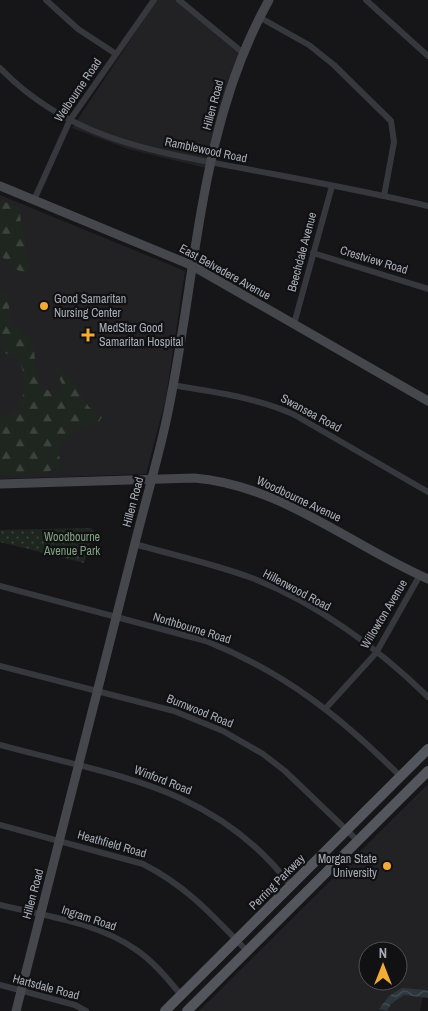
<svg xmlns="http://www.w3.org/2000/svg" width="428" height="1011" viewBox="0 0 428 1011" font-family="'Archivo Narrow',sans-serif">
  <defs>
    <pattern id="forest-firs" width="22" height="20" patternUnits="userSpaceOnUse" patternTransform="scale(1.25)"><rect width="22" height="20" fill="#1e261f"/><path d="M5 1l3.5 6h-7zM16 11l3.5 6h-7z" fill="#3c433d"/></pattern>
    <pattern id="park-dots" width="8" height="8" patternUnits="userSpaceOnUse" patternTransform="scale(1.25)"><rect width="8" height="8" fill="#1e261f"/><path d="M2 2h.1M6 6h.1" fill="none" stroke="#3c433d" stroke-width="1.8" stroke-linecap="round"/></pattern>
    <pattern id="water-waves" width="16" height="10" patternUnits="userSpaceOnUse" patternTransform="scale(1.25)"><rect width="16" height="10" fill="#2c363c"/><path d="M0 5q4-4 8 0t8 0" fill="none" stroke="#485156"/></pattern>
  </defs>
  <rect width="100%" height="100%" fill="#161618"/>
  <g fill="#222225" fill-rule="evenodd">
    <path d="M157,0H179L244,53L210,169L128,149L72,128Z"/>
    <path d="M0,195L185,271L166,398L146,474L0,479Z"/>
    <path d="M428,784V997L423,996L420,1011H199ZM368,951H398V981H368Z"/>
  </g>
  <g fill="url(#forest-firs)">
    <path d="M0,200L16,206L20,210C19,226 33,263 27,273L17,270L0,255Z"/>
    <path d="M2,292L7,293L11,322L32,341C39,365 28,384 58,395L62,384L55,369L58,367L70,378L89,407L102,417L99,422L68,434L57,448L61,463L59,468L43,473L0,476V418C26,411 30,381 18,359L5,353L0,342V294Z"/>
  </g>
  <path fill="url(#park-dots)" d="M91,528L94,531L84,563L0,542V530Z"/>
  <path fill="url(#water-waves)" d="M402,988L426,990L428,991V998L404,995L391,1004L387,1011L379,1009L389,996Z"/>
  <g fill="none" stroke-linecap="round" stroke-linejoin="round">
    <g stroke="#37383d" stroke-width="6">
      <path d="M46,0L78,29L116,54"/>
      <path d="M179,0L242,52"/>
      <path d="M366,0L428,56"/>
      <path d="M259,17L309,45L334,65L391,121L394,142L384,196"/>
      <path d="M0,68C68,138 150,151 241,168C304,180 366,191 428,206"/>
      <path d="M34,200L70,120L154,0"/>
      <path d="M313,253L428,289"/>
      <path d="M294,324L332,186"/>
      <path d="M172,385C214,392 254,397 293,414L428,492"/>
      <path d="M134,544C174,555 214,564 252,578C317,603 379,649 428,697"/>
      <path d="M0,586L206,641C284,672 341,717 400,776"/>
      <path d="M0,666L174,711L223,731L263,754L285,771L358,841"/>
      <path d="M326,708L376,653L420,575"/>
      <path d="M0,745C113,776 214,785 291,886"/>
      <path d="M0,825L143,864C188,887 213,916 247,951"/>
      <path d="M0,905C45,916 96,922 135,949C153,961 167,978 181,995"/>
      <path d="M0,985L75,1005L86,1011"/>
    </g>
    <g stroke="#45474d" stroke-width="9">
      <path d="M0,186L191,265L428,401"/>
      <path d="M0,484L194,478C281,485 350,545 428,579"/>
      <path d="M16,1011C55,855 95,699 135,543C145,504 156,465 165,426C197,284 196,130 269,0"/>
    </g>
    <g stroke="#53565c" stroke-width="10">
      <path d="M165,1011L428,749"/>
      <path d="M187,1011L428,771"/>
    </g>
  </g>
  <g fill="#f2ab34" stroke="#111113" stroke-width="2">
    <circle cx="44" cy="306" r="5"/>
    <path d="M85.5 327.5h5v5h5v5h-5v5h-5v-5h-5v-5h5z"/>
    <circle cx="387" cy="866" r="5"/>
  </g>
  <g text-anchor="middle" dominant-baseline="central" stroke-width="4.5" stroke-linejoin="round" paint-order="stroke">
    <g font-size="12" fill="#a8aeb8" stroke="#111113">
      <text transform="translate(78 90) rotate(-56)">Welbourne Road</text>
      <text transform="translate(213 105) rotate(-75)">Hillen Road</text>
      <text transform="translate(206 150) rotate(12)">Ramblewood Road</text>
      <text transform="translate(302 252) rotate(-75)">Beechdale Avenue</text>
      <text transform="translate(374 260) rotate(17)">Crestview Road</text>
      <text transform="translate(225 272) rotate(29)">East Belvedere Avenue</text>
      <text transform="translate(311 413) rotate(28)">Swansea Road</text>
      <text transform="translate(299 499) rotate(25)">Woodbourne Avenue</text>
      <text transform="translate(133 502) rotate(-75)">Hillen Road</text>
      <text transform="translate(297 590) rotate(28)">Hillenwood Road</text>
      <text transform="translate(384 614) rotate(-59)">Willowton Avenue</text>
      <text transform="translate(192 628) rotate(17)">Northbourne Road</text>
      <text transform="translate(200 711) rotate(22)">Burnwood Road</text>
      <text transform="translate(163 780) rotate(21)">Winford Road</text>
      <text transform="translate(112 844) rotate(16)">Heathfield Road</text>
      <text transform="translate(277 882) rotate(-45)">Perring Parkway</text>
      <text transform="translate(33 894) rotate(-75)">Hillen Road</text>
      <text transform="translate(89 918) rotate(18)">Ingram Road</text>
      <text transform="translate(46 987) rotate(15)">Hartsdale Road</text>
    </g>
    <g font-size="12" fill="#a8aeb8" stroke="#111113" text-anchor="start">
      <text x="54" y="299">Good Samaritan<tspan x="54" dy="14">Nursing Center</tspan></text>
      <text x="99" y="328">MedStar Good<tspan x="99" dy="14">Samaritan Hospital</tspan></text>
      <text x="377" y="859" text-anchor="end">Morgan State<tspan x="377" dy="14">University</tspan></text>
    </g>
    <g font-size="12" fill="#7fa380" stroke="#111113">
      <text x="72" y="537">Woodbourne<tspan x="72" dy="14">Avenue Park</tspan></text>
    </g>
  </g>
  <g transform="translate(383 966)"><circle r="24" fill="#111113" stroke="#4d5055"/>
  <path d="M0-4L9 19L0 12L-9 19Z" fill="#f2ab34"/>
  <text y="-8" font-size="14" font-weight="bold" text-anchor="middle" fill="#a8aeb8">N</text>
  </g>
</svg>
